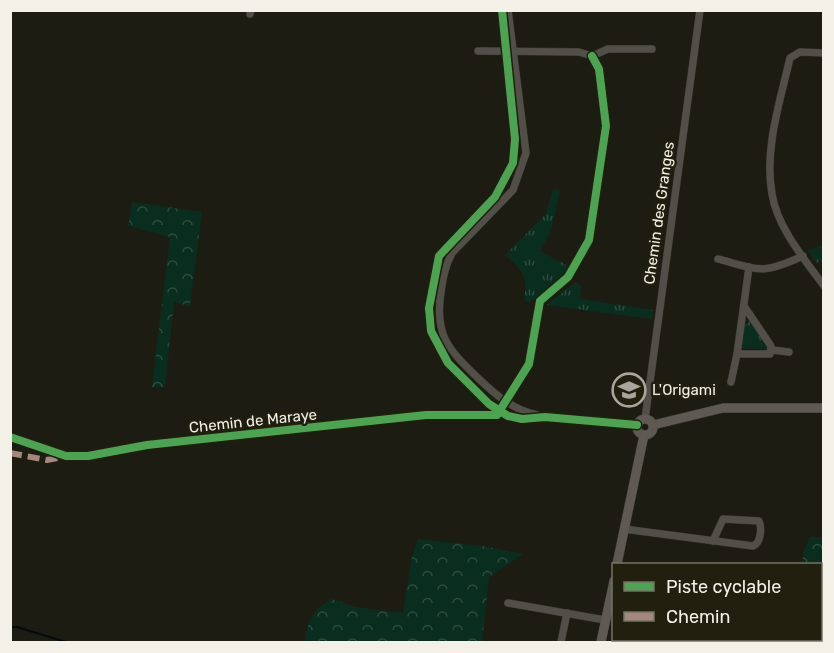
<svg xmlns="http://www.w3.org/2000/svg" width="834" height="653" viewBox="0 0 834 653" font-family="Rubik,sans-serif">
  <defs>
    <pattern id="grass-tufts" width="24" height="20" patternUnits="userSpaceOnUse" patternTransform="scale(1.5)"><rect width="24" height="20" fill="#092d1f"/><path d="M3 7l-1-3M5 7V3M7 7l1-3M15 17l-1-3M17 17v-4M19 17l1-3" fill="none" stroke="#2d4c40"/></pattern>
    <pattern id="forest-crowns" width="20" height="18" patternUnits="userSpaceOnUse" patternTransform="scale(1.5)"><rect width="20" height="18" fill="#092d1f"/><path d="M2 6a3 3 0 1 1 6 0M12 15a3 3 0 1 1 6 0" fill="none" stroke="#2d4c40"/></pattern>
  </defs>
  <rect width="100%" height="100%" fill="#1d1c12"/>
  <g fill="url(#grass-tufts)">
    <path d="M553,189L560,190L551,231L540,251L570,267C563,282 544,295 529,302L524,300C528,275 523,271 505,255L545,215Z"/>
    <path d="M823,245V261L816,263L808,250Z"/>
    <path d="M576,282L581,286L580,299L653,310L652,319L546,305Z"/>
    <path d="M749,321L768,344L766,349L741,348L745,325Z"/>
  </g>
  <g fill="url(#forest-crowns)">
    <path d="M132,202L202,212L190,306L174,302L165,387H152L170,237L128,226Z"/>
    <path d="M810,537H823V642H808L809,640H820V564H802L804,550Z"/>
    <path d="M418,539L483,546L523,554L489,577L482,642H305C307,622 313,608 332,599L355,607L403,613L412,556Z"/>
  </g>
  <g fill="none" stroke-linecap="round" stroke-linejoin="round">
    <path stroke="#030c0d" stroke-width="2" d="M10,627H17L66,642"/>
    <defs>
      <g id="street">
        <path d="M502,10L515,139L513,163L495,197L439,256L429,308L431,331L448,363L489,404L508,416L522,419L545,417L637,425"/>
        <path d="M508,10L526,153L513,190L452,253C445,266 443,278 441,292C434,336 449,350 479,379C498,397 512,409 537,415"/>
        <path d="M250,14L251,10"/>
        <path d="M478,51L579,52L592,56L608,49H652"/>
        <path d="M824,53L800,52L790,58C780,102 764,149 772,194C777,227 805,260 824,286"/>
        <path d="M718,259C760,270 761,275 803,256"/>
        <path d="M744,306L771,346L770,354H737L749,267"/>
        <path d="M772,350L789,352"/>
        <path d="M731,382L737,354"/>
        <path d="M645,419L700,10"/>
        <path d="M10,437L66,456H88L147,445L426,415H497L529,364L540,301L568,277L589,240L606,126L599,69L592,56"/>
        <path d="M624,529L753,546C761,543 762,528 759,521L723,519L713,541"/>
        <path d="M508,603L605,620"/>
        <path d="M561,642L567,613"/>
      </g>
      <g id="secondary">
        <circle cx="645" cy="427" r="8"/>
        <path d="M653,425L723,408H824"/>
        <path d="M617,564L644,435"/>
        <path d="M601,642L614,581"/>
      </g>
    </defs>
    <use href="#street" stroke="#3a3832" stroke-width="8"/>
    <use href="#secondary" stroke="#3a3832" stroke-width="10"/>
    <use href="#street" stroke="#514f48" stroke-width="7"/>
    <use href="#secondary" stroke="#5e5952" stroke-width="9"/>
    <path stroke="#a5887d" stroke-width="6" stroke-dasharray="12 6" stroke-linecap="butt" d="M10,453L47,460L63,457"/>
    <defs>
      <g id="cycleway">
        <path d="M502,10L515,139L513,163L495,197L439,256L429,308L431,331L448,363L489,404L508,416L522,419L545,417L637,425"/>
        <path d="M10,437L66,456H88L147,445L426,415H497L529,364L540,301L568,277L589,240L606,126L599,69L592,56"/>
      </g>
    </defs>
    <use href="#cycleway" stroke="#211f0e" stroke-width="11"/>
    <use href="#cycleway" stroke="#4ca352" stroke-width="8"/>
  </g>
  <defs>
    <symbol id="school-ring" viewBox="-11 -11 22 22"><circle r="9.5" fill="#211f0e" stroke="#a8a69c" stroke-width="1.5"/><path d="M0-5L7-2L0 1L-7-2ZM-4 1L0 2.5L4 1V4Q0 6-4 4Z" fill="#a8a69c"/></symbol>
  </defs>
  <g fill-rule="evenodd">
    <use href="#school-ring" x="610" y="371" width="38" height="38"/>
  </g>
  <g text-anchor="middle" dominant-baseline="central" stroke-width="5" stroke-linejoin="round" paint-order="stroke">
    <g font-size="15" fill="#f3f1e7" stroke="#211f0e">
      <text transform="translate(659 213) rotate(-82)">Chemin des Granges</text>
      <text transform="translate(253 421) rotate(-6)">Chemin de Maraye</text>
    </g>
    <g font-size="15" fill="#f3f1e7" stroke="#211f0e" text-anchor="start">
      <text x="652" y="390">L'Origami</text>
    </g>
  </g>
  <rect width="834" height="653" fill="none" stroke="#f3f1e7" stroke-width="24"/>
  <rect x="612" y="563" width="210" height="78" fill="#211f0e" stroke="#757365" stroke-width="1.5"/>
  <rect x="624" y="582" width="30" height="9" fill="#4ca352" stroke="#757365" stroke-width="1.5"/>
  <text x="666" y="593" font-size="18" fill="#f3f1e7">Piste cyclable</text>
  <rect x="624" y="612" width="30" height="9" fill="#a5887d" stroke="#757365" stroke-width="1.5"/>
  <text x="666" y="623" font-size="18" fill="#f3f1e7">Chemin</text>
</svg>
